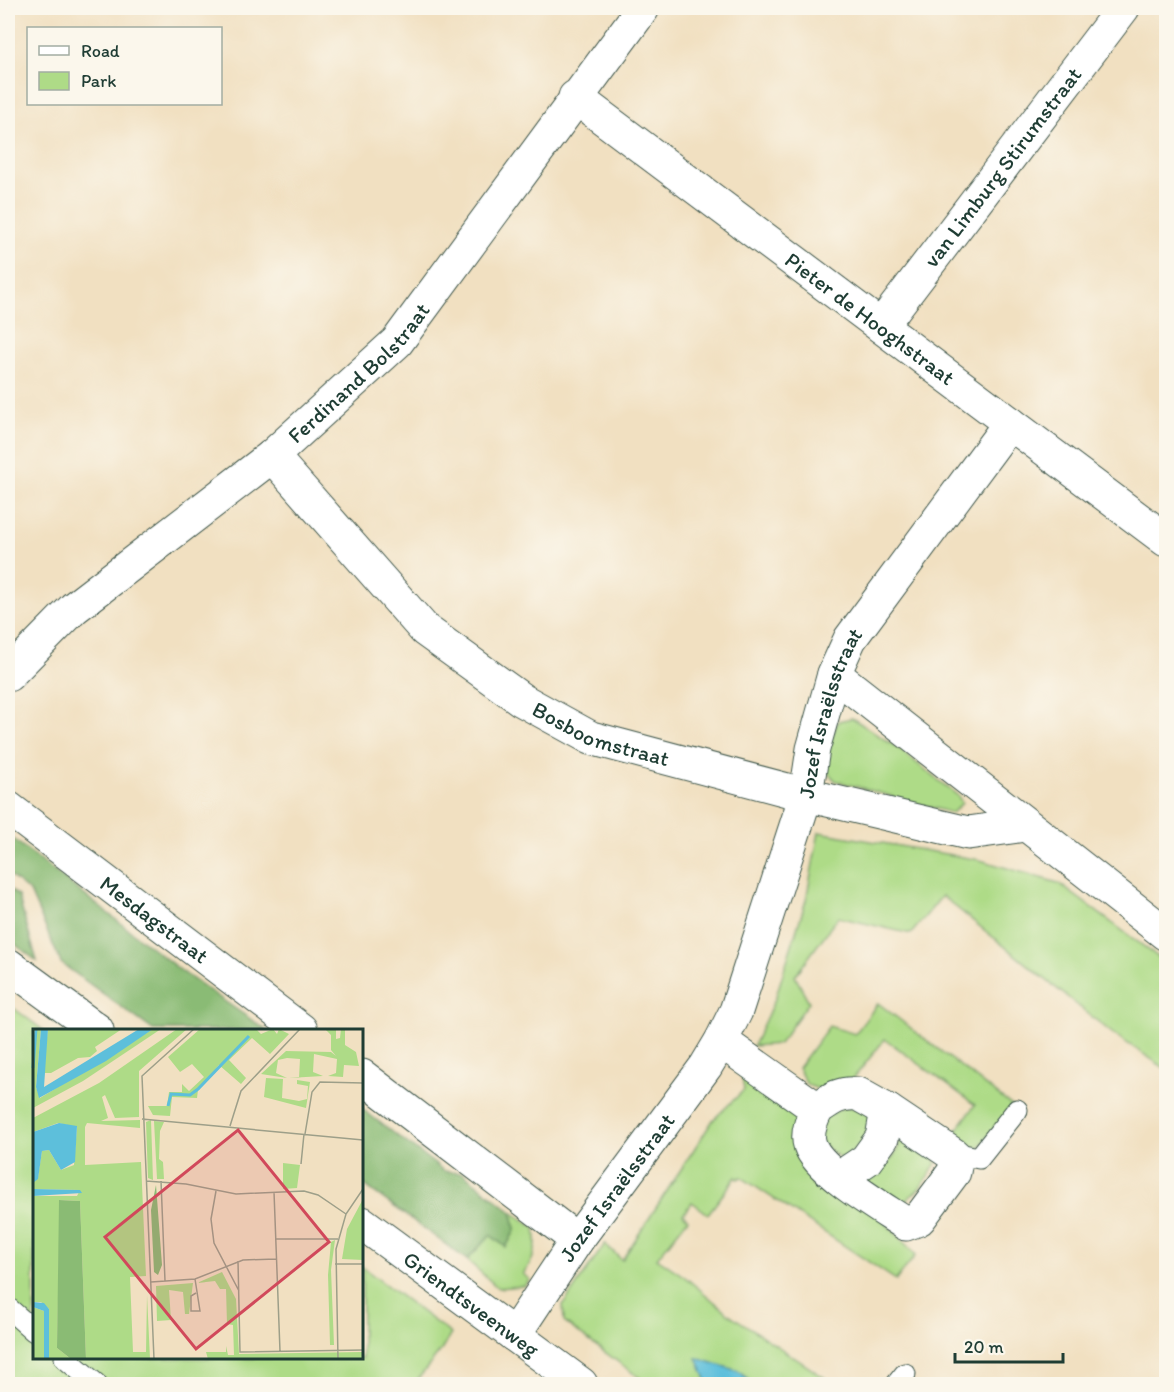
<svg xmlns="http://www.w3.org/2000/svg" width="1174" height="1392" viewBox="0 0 1174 1392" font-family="Itim,sans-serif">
  <rect width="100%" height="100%" fill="#fbf7ec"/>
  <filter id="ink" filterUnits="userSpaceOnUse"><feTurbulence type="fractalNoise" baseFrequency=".0167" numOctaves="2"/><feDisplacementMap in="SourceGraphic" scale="12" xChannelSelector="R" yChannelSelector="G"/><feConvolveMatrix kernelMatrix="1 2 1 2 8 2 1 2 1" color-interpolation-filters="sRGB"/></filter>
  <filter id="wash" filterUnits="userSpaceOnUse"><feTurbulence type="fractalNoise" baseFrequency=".008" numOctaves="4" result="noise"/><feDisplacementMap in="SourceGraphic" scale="24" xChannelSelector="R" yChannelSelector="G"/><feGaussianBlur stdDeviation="1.35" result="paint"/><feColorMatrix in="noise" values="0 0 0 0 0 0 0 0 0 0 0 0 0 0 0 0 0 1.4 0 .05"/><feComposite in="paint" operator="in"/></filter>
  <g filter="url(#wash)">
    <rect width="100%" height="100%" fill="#f1e0c1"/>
    <g fill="#aedb87" stroke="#668c5e" stroke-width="1.5">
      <path d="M852,718L898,748L958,796L962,803L952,813L836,781L827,772L822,764L838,721Z"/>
      <path d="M819,832L980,860L1058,883L1166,963V1069L1112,1033L942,896L911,934L838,917L795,976L809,1002L779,1044L753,1046L775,999L806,900Z"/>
      <path d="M878,1003L1012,1106L977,1150L955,1132L975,1105L885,1039L848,1085L824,1091L807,1085L798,1068L829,1026L855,1034Z"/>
      <path d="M8,1004L43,1030H34V1358H362V1267L451,1334L442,1349L414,1384H8Z"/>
      <path d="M741,1072L799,1118L880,1217L916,1255L896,1280L741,1177L738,1179L736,1177L708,1214L692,1202L683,1214L688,1219L657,1258L685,1277L729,1314L834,1384H753L738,1371L698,1359L708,1384H648L564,1322L563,1305L605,1244L622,1260L713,1120L744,1090Z"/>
      <path d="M844,1107L866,1108L876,1127L844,1161L819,1142L822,1118Z"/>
      <path d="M903,1134L933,1155L936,1163C927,1181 918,1192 902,1203L862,1183C884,1167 895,1162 903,1134Z"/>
      <path d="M512,1212L535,1228C538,1246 535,1259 523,1274L530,1280L524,1286L498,1288L467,1260L490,1235L506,1247L515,1230Z"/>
    </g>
    <g fill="#8abb74" stroke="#547c54" stroke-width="1.5">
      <path d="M8,835L184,973L266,1030H153L61,963L30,892L8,874Z"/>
      <path d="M8,888L18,896L37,961L8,939Z"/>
      <path d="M362,1109L444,1171L463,1173L512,1212L515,1230L506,1247L490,1235L467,1260L362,1183Z"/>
    </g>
    <path fill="#5dbfdb" stroke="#3e7e88" stroke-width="1.5" d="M697,1358L738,1371L753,1384H708Z"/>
  </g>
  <g filter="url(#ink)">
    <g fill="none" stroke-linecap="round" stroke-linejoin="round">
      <defs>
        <g id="service">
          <path d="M948,1152L979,1158L1017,1110"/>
          <path d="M8,1308L34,1331"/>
          <path d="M65,1358L96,1384"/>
          <path d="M897,1384L905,1374"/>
        </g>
        <g id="minor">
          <path id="s1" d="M575,97L1166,540"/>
          <path id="s2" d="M881,326L1123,8"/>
          <path id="s3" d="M272,456L425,630L522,700L591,738L806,795L968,833L1025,825"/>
          <path d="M834,674L1166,934"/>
          <path id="s4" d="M8,675L74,608L272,456L397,342L643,8"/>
          <path id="s5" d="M8,808L301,1030"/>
          <path d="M721,1041L817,1109C831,1099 840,1092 858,1094L890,1112L954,1155L956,1160L954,1172L919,1219L906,1224C882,1208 818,1171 810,1145C806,1134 812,1119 817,1109"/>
          <path d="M362,1076L577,1240"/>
          <path d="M839,1178L866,1160L882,1138L887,1110"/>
          <path id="s6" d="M514,1335L577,1240L706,1066L721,1041L736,1011L806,795L813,749L834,674L850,639L1010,423"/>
        </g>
        <g id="tertiary">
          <path d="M8,965L97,1030"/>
          <path id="s7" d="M362,1223L581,1384"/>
        </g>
      </defs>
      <use href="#service" stroke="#3e5549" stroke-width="23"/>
      <use href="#minor" stroke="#3e5549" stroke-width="35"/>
      <use href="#tertiary" stroke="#3e5549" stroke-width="35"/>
      <use href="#service" stroke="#fff" stroke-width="21"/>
      <use href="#minor" stroke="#fff" stroke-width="33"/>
      <use href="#tertiary" stroke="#fff" stroke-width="33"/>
    </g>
  </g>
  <g text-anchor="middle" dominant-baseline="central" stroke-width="6" stroke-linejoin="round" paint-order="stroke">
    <g font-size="22" fill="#1f3d34" stroke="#fbf7ec">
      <text stroke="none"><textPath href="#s2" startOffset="200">van Limburg Stirumstraat</textPath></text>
      <text stroke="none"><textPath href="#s1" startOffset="369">Pieter de Hooghstraat</textPath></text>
      <text stroke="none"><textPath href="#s4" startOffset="464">Ferdinand Bolstraat</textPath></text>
      <text stroke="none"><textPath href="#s6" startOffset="706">Jozef Israëlsstraat</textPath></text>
      <text stroke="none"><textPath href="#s3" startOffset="438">Bosboomstraat</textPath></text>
      <text stroke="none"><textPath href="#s5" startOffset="184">Mesdagstraat</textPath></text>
      <text stroke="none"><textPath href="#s6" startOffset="180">Jozef Israëlsstraat</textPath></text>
      <text stroke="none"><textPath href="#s7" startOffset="136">Griendtsveenweg</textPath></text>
    </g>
  </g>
  <g transform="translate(33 1029)">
    <rect width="330" height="330" fill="#f1e0c1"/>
    <path d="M2,0H8L3,58L7,69L120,0H128L50,52L0,79ZM15,0H89L62,18L64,22L57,28L45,29L18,44H10ZM144,0H154L106,42V88L82,89L72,66L69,68L75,89L68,92L107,91V99L54,94L52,98V136L108,133L113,247L97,248L100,323H113L114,266L117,330H53L47,172L27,171L24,319L38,330H16V280L8,273H0V167H44L47,161L0,160V154L5,148L9,122L16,121L28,141L41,136L44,98L25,94L0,103V89L66,54ZM167,0H223L228,5L240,0L244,5L246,0L256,5L237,25L219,9L196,31L213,49L208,55L186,36L165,61L164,69L139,68L137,87L120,86L115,77H134L136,63H149V55L156,62L171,48L159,35L147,43L135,28ZM292,0H303V10L307,9L308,0H312V16L323,23L326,37L311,36L310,48L295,47L303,44L304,30L281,25L280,43L290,47L256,49H266L267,30L254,29L245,31L243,44L254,49L228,45L253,22L298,23L303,27L298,21V6ZM233,49L250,50L249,69L266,72L274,70L275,57L264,55V51L277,53L273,79L231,68ZM118,91L120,151L115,149L113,93ZM121,92L131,93L127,102L126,130L130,133L131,150H124ZM250,134L267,136L264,159L250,160ZM330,170V231L309,230L314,200ZM302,211L298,241L301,316H297L295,246L298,213ZM189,243L203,270L206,325L330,323V330H175L173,323H193V317L195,326H201L200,296L194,295L193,260H187L182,252L164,254ZM160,254L156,285H152L150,263L136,261L138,291L124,292L123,257ZM0,278L11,282V330H0Z" fill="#aedb87"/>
    <path d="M123,156L129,236L125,246L121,243L118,181ZM26,171L47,172L53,330H38L24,319Z" fill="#8abb74"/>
    <path d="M8,0H15L11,58L106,0H120L73,32L6,69L3,58ZM26,94L44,97L42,133L28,141L16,121L9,122L5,150L0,154V103ZM0,160L47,161L49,164L0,167ZM0,273L11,274L16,280V330H11V282L0,278Z" fill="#5dbfdb"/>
    <path fill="none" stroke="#5dbfdb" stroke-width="3" d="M0,39L3,0M135,77L138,65L157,66L165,60L216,7"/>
    <path fill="none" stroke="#9d9f89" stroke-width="1.5" d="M109,90L330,111M197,97L208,62L267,0M272,105L279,63L287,53L330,54M268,135L271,105M113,152L153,155L203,165L271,162L285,166L313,185M128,152L132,252M183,162L178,190L181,214L206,262M241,163L247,322M242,210H305M205,232L207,323L330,321M302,235H330M162,250L167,282H158V267L163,264M118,253L162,250L210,231L243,230M121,330L109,47L161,0M305,330L303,220L313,185L330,160"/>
    <path fill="#d1495b" fill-opacity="0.15" stroke="#d1495b" stroke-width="3" d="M205,101L296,213L163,320L72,208Z"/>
    <rect width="330" height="330" fill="none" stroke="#1f3d34" stroke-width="3"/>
  </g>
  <rect width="1174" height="1392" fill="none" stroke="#fbf7ec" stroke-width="30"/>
  <rect x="27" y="27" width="195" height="78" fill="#fbf7ec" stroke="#a3ada2" stroke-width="1.5"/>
  <rect x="39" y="46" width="30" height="9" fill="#ffffff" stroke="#a3ada2" stroke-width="1.5"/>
  <text x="81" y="57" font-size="18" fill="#1f3d34">Road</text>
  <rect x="39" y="72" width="30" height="18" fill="#aedb87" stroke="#a3ada2" stroke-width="1.5"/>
  <text x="81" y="87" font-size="18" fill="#1f3d34">Park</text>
  <path d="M955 1353v9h108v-9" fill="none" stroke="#1f3d34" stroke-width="3"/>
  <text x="964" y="1353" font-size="18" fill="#1f3d34" stroke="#fbf7ec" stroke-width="4.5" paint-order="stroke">20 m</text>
</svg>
